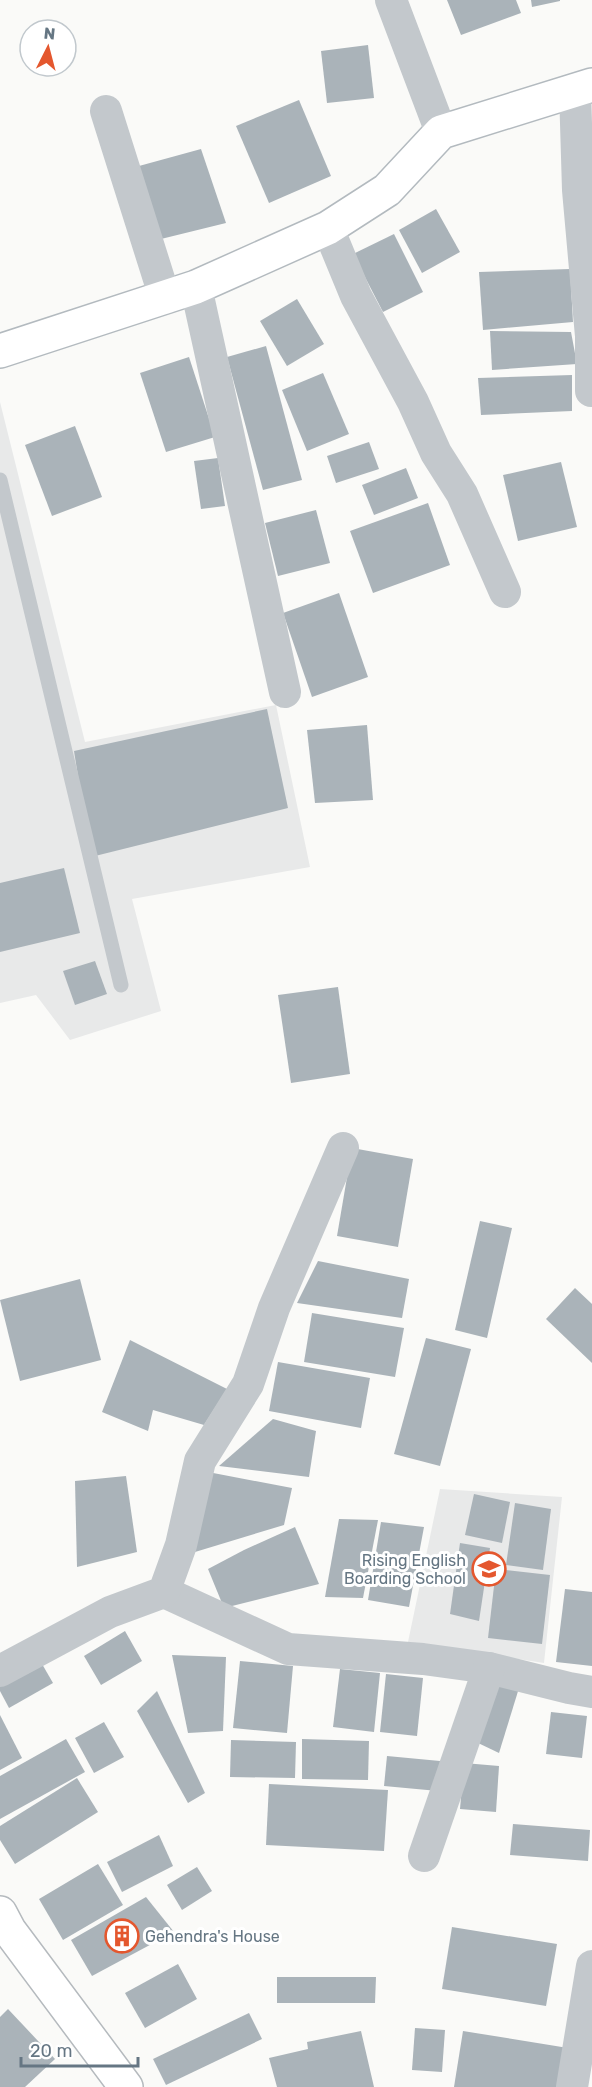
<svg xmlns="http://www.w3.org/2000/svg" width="592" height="2087" viewBox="0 0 592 2087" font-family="Rubik,sans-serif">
  <rect width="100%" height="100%" fill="#fafaf8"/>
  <g fill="#e8e9e9">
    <path d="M0,402L85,742L276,705L310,867L132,899L161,1011L70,1040L36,995L0,1003Z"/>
    <path d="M440,1489L562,1497L544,1663L408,1642Z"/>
  </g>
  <g fill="#aab3b9">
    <path d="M447,0H516L521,13L461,35Z"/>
    <path d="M531,0H560V1L532,7Z"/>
    <path d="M368,45L374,98L327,103L321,51Z"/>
    <path d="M299,100L331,176L269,203L236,126Z"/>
    <path d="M201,149L226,223L161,239L139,166Z"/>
    <path d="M436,209L460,252L422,273L399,230Z"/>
    <path d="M394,234L423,292L383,312L353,254Z"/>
    <path d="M570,269L573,322L483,330L479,272Z"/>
    <path d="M297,299L324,344L287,366L260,321Z"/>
    <path d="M490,331L571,332L577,364L492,370Z"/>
    <path d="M266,346L302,480L263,490L227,357Z"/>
    <path d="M189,357L215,437L166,452L140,373Z"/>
    <path d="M323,373L349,434L307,451L282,390Z"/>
    <path d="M572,375V411L481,415L478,378Z"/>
    <path d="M75,426L102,497L52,516L25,445Z"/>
    <path d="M369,442L379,469L336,483L327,456Z"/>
    <path d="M218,458L225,506L201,509L194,461Z"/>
    <path d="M561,462L577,527L518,541L503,475Z"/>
    <path d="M406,468L418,498L374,515L362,485Z"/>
    <path d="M428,503L450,565L373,593L350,531Z"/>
    <path d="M316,510L330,563L278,576L265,523Z"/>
    <path d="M339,593L368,677L312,697L283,613Z"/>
    <path d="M267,709L288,808L91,857L74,751Z"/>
    <path d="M367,725L373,800L315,803L307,730Z"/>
    <path d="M64,868L80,933L0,952V883Z"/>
    <path d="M95,961L107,994L75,1005L63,971Z"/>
    <path d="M338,987L350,1074L291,1083L278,995Z"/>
    <path d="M352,1148L413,1159L398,1247L337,1236Z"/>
    <path d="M480,1221L512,1228L487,1338L455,1330Z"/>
    <path d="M318,1261L409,1279L402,1318L297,1303Z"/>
    <path d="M80,1279L101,1360L20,1381L0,1300Z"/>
    <path d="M575,1288L592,1304V1363L546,1319Z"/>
    <path d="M312,1313L404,1328L395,1377L304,1362Z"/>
    <path d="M426,1338L471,1349L440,1466L394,1454Z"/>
    <path d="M130,1340L227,1389L204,1425L153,1410L148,1431L102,1412Z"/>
    <path d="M278,1362L370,1378L361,1428L269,1411Z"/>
    <path d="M273,1419L316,1431L309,1477L219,1466Z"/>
    <path d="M208,1472L292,1488L284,1525L195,1552Z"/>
    <path d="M126,1476L137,1552L77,1567L75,1481Z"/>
    <path d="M474,1494L510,1502L502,1543L465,1535Z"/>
    <path d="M515,1503L551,1509L543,1570L506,1565Z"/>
    <path d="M339,1519L378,1520L363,1598L325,1597Z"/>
    <path d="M381,1522L424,1527L409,1607L368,1600Z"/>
    <path d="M295,1527L319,1584L224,1608L208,1569L244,1550Z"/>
    <path d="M460,1543L490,1548L479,1621L450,1614Z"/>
    <path d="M496,1569L550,1575L542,1644L488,1638Z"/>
    <path d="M565,1589L592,1592V1666L556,1662Z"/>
    <path d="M125,1631L142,1661L101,1685L84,1656Z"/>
    <path d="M172,1655L226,1657L223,1731L188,1733Z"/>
    <path d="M38,1657L53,1683L9,1708L0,1691V1678Z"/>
    <path d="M240,1661L293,1666L287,1733L233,1728Z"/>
    <path d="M340,1669L380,1673L374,1732L333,1727Z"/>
    <path d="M386,1674L423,1678L417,1736L380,1732Z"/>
    <path d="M497,1682L519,1688L499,1753L476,1742Z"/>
    <path d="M157,1691L205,1793L188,1803L137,1711Z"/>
    <path d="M551,1712L587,1716L582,1758L546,1754Z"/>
    <path d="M0,1715L22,1758L0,1770Z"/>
    <path d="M104,1722L124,1757L94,1773L75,1738Z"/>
    <path d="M66,1739L85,1772L0,1819V1776Z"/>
    <path d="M302,1739L369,1741L368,1780L302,1779Z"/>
    <path d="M231,1740L296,1742L295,1778L230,1777Z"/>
    <path d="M387,1756L440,1761L438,1791L384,1786Z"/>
    <path d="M464,1763L499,1766L496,1812L460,1809Z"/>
    <path d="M77,1778L98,1812L15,1864L0,1840V1826Z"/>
    <path d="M269,1784L388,1790L384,1851L266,1845Z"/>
    <path d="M513,1824L590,1830L588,1861L510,1855Z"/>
    <path d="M159,1835L173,1866L122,1892L107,1862Z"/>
    <path d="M98,1864L123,1905L63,1940L39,1899Z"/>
    <path d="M197,1867L212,1891L182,1910L167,1885Z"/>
    <path d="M146,1897L174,1932L92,1976L71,1940Z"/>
    <path d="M452,1927L557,1944L546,2006L442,1989Z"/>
    <path d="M178,1964L197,1999L145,2028L125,1993Z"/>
    <path d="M277,1977H376L375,2003H277Z"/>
    <path d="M8,2009L55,2059L25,2087H0V2017Z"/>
    <path d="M249,2013L262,2039L166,2085L153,2059Z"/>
    <path d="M415,2028L445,2030L442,2072L412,2070Z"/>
    <path d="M361,2031L374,2087H277L269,2058L308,2049L307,2042Z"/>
    <path d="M463,2031L568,2048L562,2087H454Z"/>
  </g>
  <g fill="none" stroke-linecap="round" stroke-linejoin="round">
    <defs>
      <path id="secondary" d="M0,351L196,287L328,228L387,190L441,132L592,85"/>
      <path id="primary" d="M0,1913L9,1930L126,2087"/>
    </defs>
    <use href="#secondary" stroke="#b3babf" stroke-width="36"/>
    <use href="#primary" stroke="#b5babe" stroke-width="36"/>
    <path stroke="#c3c8cc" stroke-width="15" d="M0,480L121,985"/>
    <g stroke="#c3c8cc" stroke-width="32">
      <path d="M391,0L441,132"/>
      <path d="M575,90L578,190L591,336V391"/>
      <path d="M106,111L165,298"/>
      <path d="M328,228L356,296L413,402L436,453L462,494L505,592"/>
      <path d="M196,287L285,692"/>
      <path d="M164,1592L288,1649L423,1659L489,1668L569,1688L592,1692"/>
      <path d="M0,1671L110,1612L164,1592L181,1545L200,1461L248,1384L274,1308L343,1148"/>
      <path d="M424,1856L489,1668"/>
      <path d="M572,2087L592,1966"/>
    </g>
    <use href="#secondary" stroke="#fff" stroke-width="33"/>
    <use href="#primary" stroke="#fff" stroke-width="33"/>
  </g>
  <defs>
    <symbol id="school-ring" viewBox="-11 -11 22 22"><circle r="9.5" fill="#fff" stroke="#e4572e" stroke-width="1.5"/><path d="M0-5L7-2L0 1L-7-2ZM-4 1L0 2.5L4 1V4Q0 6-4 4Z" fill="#e4572e"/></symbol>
    <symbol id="building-ring" viewBox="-11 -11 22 22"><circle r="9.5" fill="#fff" stroke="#e4572e" stroke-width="1.5"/><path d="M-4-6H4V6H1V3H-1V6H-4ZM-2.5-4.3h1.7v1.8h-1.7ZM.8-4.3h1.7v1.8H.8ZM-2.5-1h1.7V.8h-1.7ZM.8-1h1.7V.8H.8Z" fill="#e4572e"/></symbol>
  </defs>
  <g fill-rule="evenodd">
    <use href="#school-ring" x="470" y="1550" width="38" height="38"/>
    <use href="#building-ring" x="103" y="1917" width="38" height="38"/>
  </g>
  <g text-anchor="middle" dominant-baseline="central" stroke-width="6" stroke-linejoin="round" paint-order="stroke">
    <g font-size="16" fill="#657683" stroke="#fff" text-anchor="end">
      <text x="466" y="1560">Rising English<tspan x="466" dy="18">Boarding School</tspan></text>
      <text x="145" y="1936" text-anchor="start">Gehendra's House</text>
    </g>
  </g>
  <g transform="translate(48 48) rotate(6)"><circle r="28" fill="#ffffff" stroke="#c1c8cd" stroke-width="1.5"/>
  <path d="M0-4.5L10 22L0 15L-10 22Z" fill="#e4572e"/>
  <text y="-9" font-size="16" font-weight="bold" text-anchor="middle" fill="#657683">N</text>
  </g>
  <path d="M21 2057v9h117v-9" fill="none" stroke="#657683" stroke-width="3"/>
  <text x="30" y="2057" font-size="18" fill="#657683" stroke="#ffffff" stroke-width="4.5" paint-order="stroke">20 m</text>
</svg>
